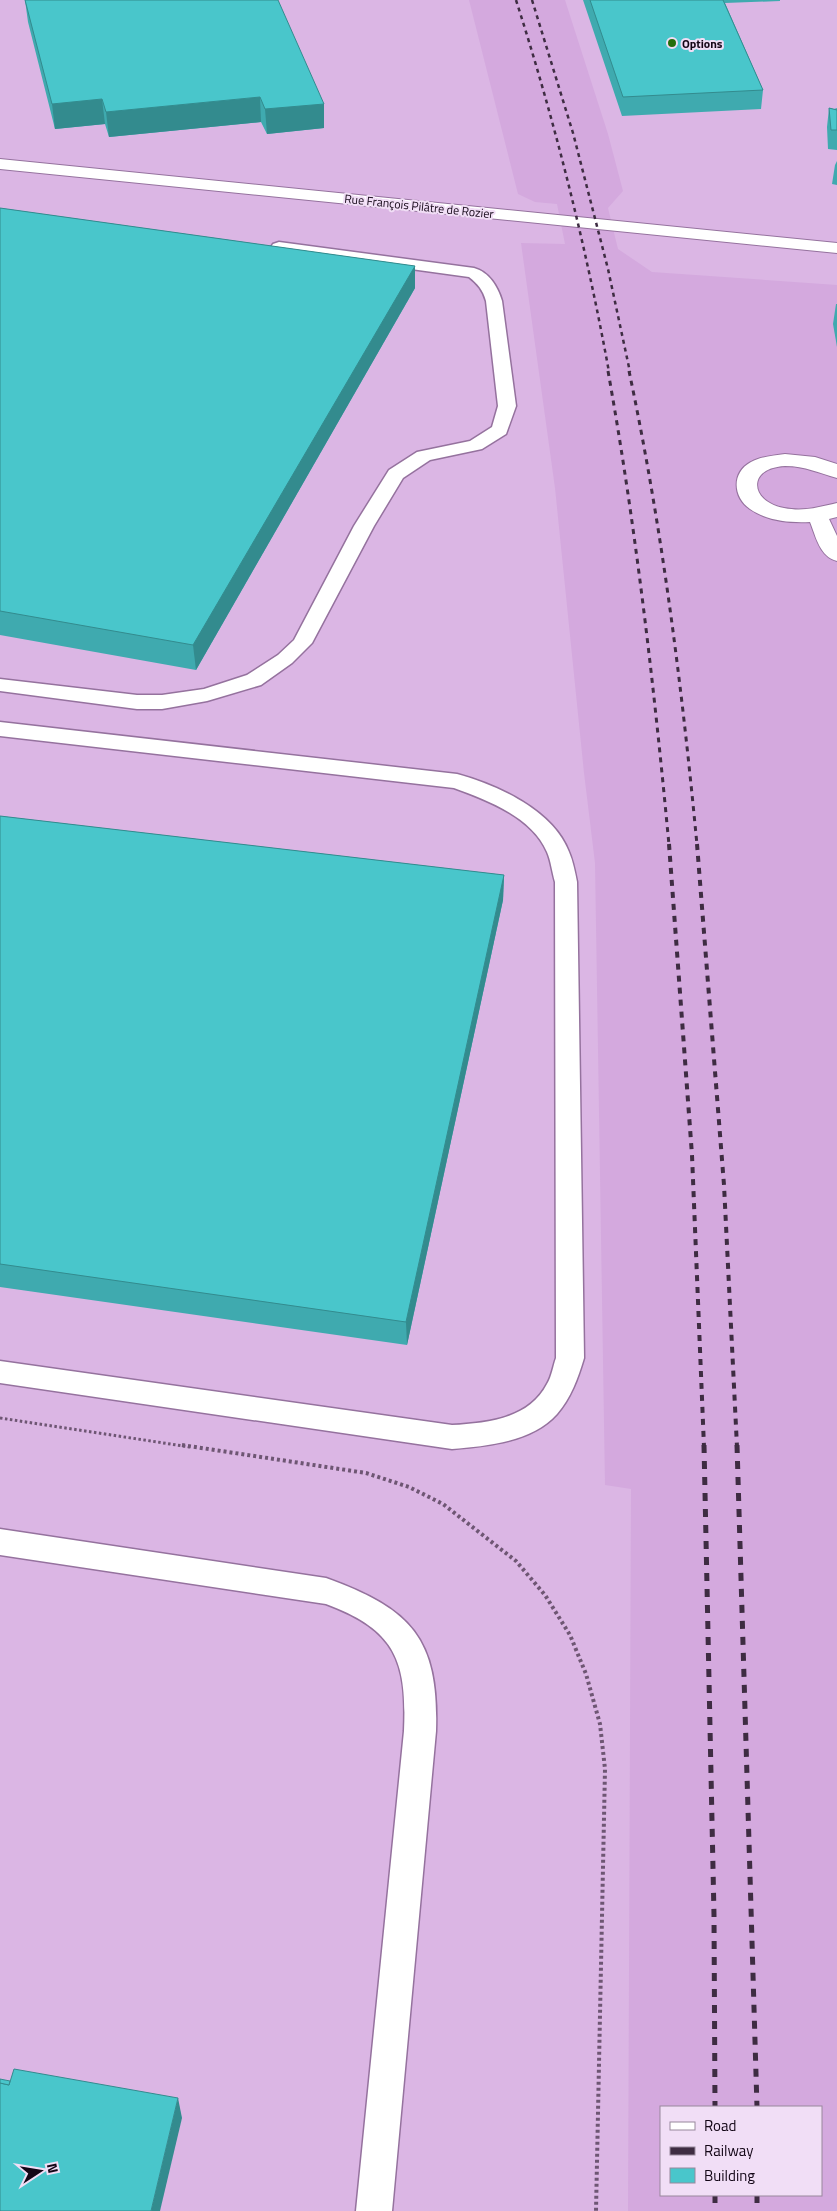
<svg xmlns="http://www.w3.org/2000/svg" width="837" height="2211" viewBox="0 0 837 2211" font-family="'Titillium Web',sans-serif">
  <rect width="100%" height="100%" fill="#dbb6e4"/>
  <path fill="#d4a9de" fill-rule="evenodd" d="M469,0H565L608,134L623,191L608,208L618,249L652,272L837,285V2211H628L631,1489L605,1485L595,863L584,773L555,488L521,243L565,244L557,204L535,202L518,194ZM661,2107H821V2195H661Z"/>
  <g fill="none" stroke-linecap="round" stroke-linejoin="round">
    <defs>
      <g id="lane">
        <path d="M279,242L474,268C489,272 498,287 502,301L516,406L506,434L482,449L430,460L403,478L374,526L312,643L292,663L261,685L207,701L162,709H137L0,691V679L137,695H162L204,689L247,675L278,655L294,640L354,526L389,470L417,452L470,441L492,427L498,406L486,301C483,290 478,284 469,277L273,250L271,247L273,244Z"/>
        <path d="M0,722L457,774C497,785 553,810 569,852C573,861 575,872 577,882L584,1358C578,1378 571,1398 557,1414C532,1442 487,1446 452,1449L0,1383V1361L452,1425C487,1423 529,1419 547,1384C552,1376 553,1366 556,1358L555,882C552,872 551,861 547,852C532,817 487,800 454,788L0,736Z"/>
        <path d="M0,1529L326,1578C411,1609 439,1638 436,1731L392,2211H356L404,1731C407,1661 396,1630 326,1604L0,1555Z"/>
      </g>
      <g id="street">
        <path d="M0,159L837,243V253L0,169Z"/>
        <path d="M785,454L815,457L837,464V478C818,473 806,466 785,466C746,468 750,502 784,508C804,512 819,507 837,503V517L829,519L837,536V561C820,557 816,537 810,522C790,523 767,521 750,509C733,497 731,473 751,462C761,456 774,456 785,454Z"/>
      </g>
    </defs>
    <use href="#lane" stroke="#95729e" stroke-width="3"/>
    <use href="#street" stroke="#95729e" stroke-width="2"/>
    <path stroke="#6e5673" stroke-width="3" stroke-dasharray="2.5 2.5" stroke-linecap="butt" d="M0,1418L190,1447"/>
    <path stroke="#6e5673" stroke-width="4" stroke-dasharray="3 3" stroke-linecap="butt" d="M182,1445L366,1473L409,1487L443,1504L516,1561L545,1595L570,1635L586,1674L600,1724L605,1769L596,2211"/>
    <use href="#lane" fill="#fff" fill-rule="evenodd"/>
    <use href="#street" fill="#fff" fill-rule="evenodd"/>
    <g stroke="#3e2c42" stroke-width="2.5" stroke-dasharray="4 4" stroke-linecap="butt">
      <path d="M516,0C555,122 586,246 609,372"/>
      <path d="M532,0L573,133L608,269L630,372"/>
    </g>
    <g stroke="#3e2c42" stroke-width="3" stroke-dasharray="5 5" stroke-linecap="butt">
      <path d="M608,371C636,528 654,686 669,845"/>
      <path d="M629,371C662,527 682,687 697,845"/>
    </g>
    <g stroke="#3e2c42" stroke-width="4" stroke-dasharray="6 6" stroke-linecap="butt">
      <path d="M669,844L692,1155L704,1447"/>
      <path d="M697,844L724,1185L737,1447"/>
    </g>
    <g stroke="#3e2c42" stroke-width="5" stroke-dasharray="8 8" stroke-linecap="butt">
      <path d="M704,1445L714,1915L715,2107"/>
      <path d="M737,1445L757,2107"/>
      <path d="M715,2195V2211"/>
      <path d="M757,2195V2211"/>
    </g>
  </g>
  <g fill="#3faaaf">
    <path d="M25,0L324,104V128L267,134L261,122L109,137L105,124L55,129L28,22Z"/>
    <path d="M583,0H780V1L725,3L763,90L761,109L622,116Z"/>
    <path d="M829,108L834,109L837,108V150L828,149L827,127Z"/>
    <path d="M837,161V185L832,184L835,165Z"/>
    <path d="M0,208L415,266V288L196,670L0,635Z"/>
    <path d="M836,304H837V347L833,324Z"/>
    <path d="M0,816L504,875L503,900L407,1345L0,1287Z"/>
  </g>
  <g fill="#338b8e">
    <path d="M260,97L261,122L109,137L106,112Z"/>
    <path d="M102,99L105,124L55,129L52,104Z"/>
    <path d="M324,104V128L267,134L265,109Z"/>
    <path d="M415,266V288L196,670L193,645Z"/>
    <path d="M504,875L503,900L407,1345L406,1322Z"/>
    <path d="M178,2098L182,2118L160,2211H151Z"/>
  </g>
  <g fill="#49c6cb" stroke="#338b8e">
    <path d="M25,0H278L324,104L265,109L260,97L106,112L102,99L52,104Z"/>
    <path d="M590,0H723L763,90L623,97Z"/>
    <path d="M829,108L837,110V130H831Z"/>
    <path d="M0,208L415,266L193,645L0,611Z"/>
    <path d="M0,816L504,875L406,1322L0,1264Z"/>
    <path d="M14,2069L178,2098L151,2211H0V2083L9,2085Z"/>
    <path d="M0,2079L10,2081L9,2085L0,2083Z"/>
  </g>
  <circle fill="#266e0c" stroke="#f1def6" stroke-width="2" cx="672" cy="43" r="5"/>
  <g text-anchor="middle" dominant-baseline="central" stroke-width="4" stroke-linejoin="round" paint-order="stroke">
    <g font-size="12" font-weight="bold" fill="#130616" stroke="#f1def6" text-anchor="start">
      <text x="682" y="43">Options</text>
    </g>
    <g font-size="12" fill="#130616" stroke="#f1def6">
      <text transform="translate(419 206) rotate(6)">Rue François Pilâtre de Rozier</text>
    </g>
  </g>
  <rect x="660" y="2106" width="162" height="90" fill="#f1def6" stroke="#98889c"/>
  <rect x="670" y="2122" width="25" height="8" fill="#ffffff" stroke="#98889c"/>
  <text x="704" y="2131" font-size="15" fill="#130616">Road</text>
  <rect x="670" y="2147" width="25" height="8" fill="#3e2c42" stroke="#98889c"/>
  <text x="704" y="2156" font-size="15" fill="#130616">Railway</text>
  <rect x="670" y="2168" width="25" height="15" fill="#49c6cb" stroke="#98889c"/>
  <text x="704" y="2181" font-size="15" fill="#130616">Building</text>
  <g transform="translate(40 2171) rotate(78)" stroke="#f1def6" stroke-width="4" paint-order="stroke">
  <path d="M0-4L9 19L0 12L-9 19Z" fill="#130616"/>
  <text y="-8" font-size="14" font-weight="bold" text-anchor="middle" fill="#130616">N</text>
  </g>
</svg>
